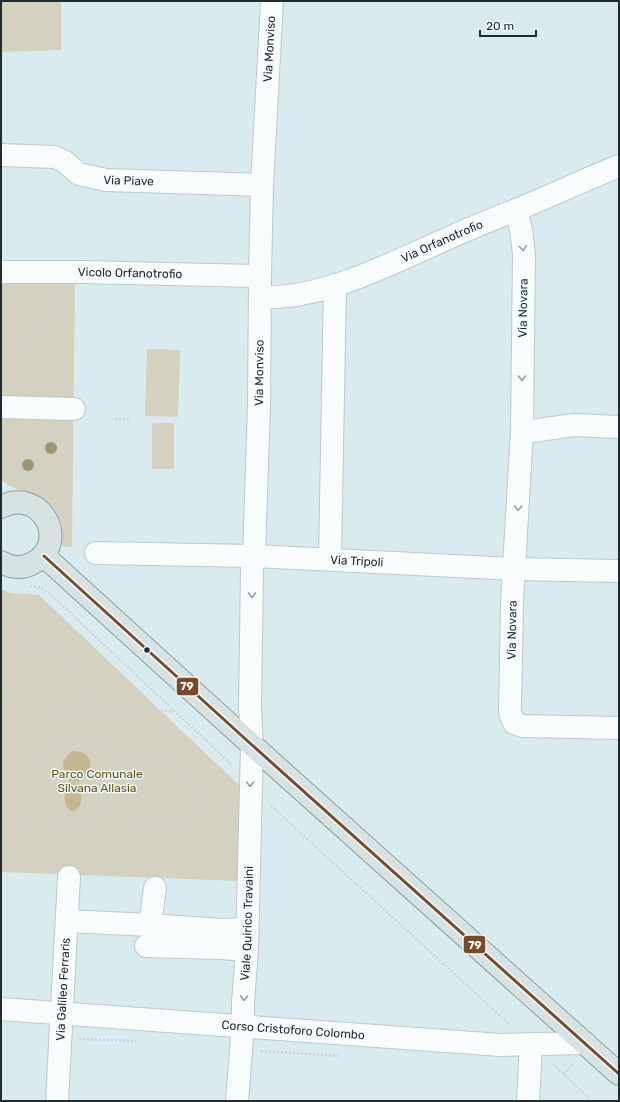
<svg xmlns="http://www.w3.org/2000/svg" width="620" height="1102" viewBox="0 0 620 1102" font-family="Rubik,sans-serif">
  <rect width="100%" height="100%" fill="#daebf0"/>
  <g fill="#d4d1c0">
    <path d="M1,1H61V50L1,52Z"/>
    <path d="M75,277L72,547L62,546C62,539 63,531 62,524C58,511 48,499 35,495C23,491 11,488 1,480V279Z"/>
    <path d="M147,349L180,350L178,417L145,416Z"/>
    <rect x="152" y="423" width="22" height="46"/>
    <path d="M1,589L10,593L39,595L243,789L240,881L1,872Z"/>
  </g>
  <path fill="#c6b793" d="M72,751C92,750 98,769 79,779C80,791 86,801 75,811H70C60,798 66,791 70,777C60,767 61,760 72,751Z"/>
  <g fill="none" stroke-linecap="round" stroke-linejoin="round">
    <defs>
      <g id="minor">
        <path id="s1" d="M1,155L55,157L65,162L79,174L106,180L262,185"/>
        <path d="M516,210L521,230L524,254L522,430L512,601L510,713L514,723L523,726L619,728"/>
        <path id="s2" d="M1,272H82L260,276"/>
        <path id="s3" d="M260,297C327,300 399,259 460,233C479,225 497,217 516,210C551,196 584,180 619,166"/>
        <path d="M1,407L74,409"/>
        <path d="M522,430L532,431L574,425L619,427"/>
        <path id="s4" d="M96,553L254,556L514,569L619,571"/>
        <path d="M330,559L335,285"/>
        <path d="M155,888L150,925L222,930L247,929"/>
        <path d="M67,921L150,925"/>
        <path d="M146,946L221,948L247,950"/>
        <path id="s5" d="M1,1009L501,1045L585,1043"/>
        <path id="s6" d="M57,1101L69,877"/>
        <path id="s7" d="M237,1101L243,1026V1002L247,950L252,745L250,708L252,569L254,556L259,405L260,276L262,185L272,1"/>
        <path d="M528,1101L531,1044"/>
      </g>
      <g id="major">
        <path d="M1,507C41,486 71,543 33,563C23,569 11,568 1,562"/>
        <path d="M44,556L252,745L619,1074"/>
      </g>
    </defs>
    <use href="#minor" stroke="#bbc8cc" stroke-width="24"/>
    <use href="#major" stroke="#879ea3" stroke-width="24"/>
    <g stroke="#ced3d5" stroke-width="2.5" stroke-dasharray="2 2" stroke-linecap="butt">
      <path d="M1,361L34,337L47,323L62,291"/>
      <path d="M115,419H130"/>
      <path d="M1,467C20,476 50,482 60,503"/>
      <path d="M1,467L57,429"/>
      <path d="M66,512L69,429"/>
      <path d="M30,586L39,587L50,594L232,765"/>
      <path d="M1,619L45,641L6,660L1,666"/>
      <path d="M45,641L67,659L86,687L97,707"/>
      <path d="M1,674L3,676L9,702"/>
      <path d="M1,702L174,711"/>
      <path d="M1,740L21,749L38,759L49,774L57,779L80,783L103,790"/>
      <path d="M38,759L66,743L114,751L163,761L194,784L202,808L193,824L142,823L100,807"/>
      <path d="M271,806L509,1024"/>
      <path d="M1,820L22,819L44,815L63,822L83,826L95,815L100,807L102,793L109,773L114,751"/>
      <path d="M79,1039L136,1041"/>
      <path d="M261,1051L340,1056"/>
      <path d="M553,1064L592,1101"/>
      <path d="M563,1074L574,1064"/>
    </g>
    <use href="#minor" stroke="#f9fcfd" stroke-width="22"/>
    <use href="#major" stroke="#d7e2e3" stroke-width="22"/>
    <defs>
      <path id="bus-1" d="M44,556L252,745L619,1074"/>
    </defs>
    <use href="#bus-1" stroke="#eefafd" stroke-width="6"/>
    <use href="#bus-1" stroke="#7a4b2a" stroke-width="3"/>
  </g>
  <g fill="#9d9573">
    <circle cx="51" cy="448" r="6"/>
    <circle cx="28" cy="465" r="6"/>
  </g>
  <defs><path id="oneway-chevron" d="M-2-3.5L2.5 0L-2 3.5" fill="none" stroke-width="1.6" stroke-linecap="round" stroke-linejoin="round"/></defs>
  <g stroke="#979ea0">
    <use href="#oneway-chevron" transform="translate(523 248) rotate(83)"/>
    <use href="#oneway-chevron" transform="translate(522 378) rotate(90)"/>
    <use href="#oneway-chevron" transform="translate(518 508) rotate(93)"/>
    <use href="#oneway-chevron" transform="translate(252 595) rotate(91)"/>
    <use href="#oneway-chevron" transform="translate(250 784) rotate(92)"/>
    <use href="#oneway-chevron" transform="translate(244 998) rotate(93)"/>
  </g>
  <circle fill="#202c2f" stroke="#eefafd" stroke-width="1.5" cx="147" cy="650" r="3.5"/>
  <g text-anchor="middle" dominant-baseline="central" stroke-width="3" stroke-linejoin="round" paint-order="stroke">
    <g font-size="12" fill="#202c2f" stroke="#eefafd">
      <text stroke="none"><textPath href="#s7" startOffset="1053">Via Monviso</textPath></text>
      <text stroke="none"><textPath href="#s1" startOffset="134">Via Piave</textPath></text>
      <text stroke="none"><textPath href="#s3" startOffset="192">Via Orfanotrofio</textPath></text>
      <text stroke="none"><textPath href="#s2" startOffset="129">Vicolo Orfanotrofio</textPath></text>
      <text transform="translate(523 308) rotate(-89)">Via Novara</text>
      <text stroke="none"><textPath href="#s7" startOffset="729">Via Monviso</textPath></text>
      <text stroke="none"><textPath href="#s4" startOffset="261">Via Tripoli</textPath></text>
      <text transform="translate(512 630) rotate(-89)">Via Novara</text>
      <text stroke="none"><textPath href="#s7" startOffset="178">Viale Quirico Travaini</textPath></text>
      <text stroke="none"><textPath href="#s6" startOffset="112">Via Galileo Ferraris</textPath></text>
      <text stroke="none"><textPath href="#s5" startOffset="293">Corso Cristoforo Colombo</textPath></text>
    </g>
    <g font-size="12" fill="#6b4f0c" stroke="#eefafd">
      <text x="97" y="774">Parco Comunale<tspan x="97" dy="14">Silvana Allasia</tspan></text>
    </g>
  </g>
  <g stroke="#eefafd" stroke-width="1.5">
    <rect x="176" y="677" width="23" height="19" rx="4" fill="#7a4b2a"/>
    <rect x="463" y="935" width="23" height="19" rx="4" fill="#7a4b2a"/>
  </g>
  <g font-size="11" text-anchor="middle" font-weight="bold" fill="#fff">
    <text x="187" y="690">79</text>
    <text x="475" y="949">79</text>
  </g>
  <rect width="620" height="1102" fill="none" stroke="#202c2f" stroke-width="4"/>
  <path d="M480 30v6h56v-6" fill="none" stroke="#202c2f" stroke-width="2"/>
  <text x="486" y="30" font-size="12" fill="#202c2f" stroke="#eefafd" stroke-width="3" paint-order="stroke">20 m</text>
</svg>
